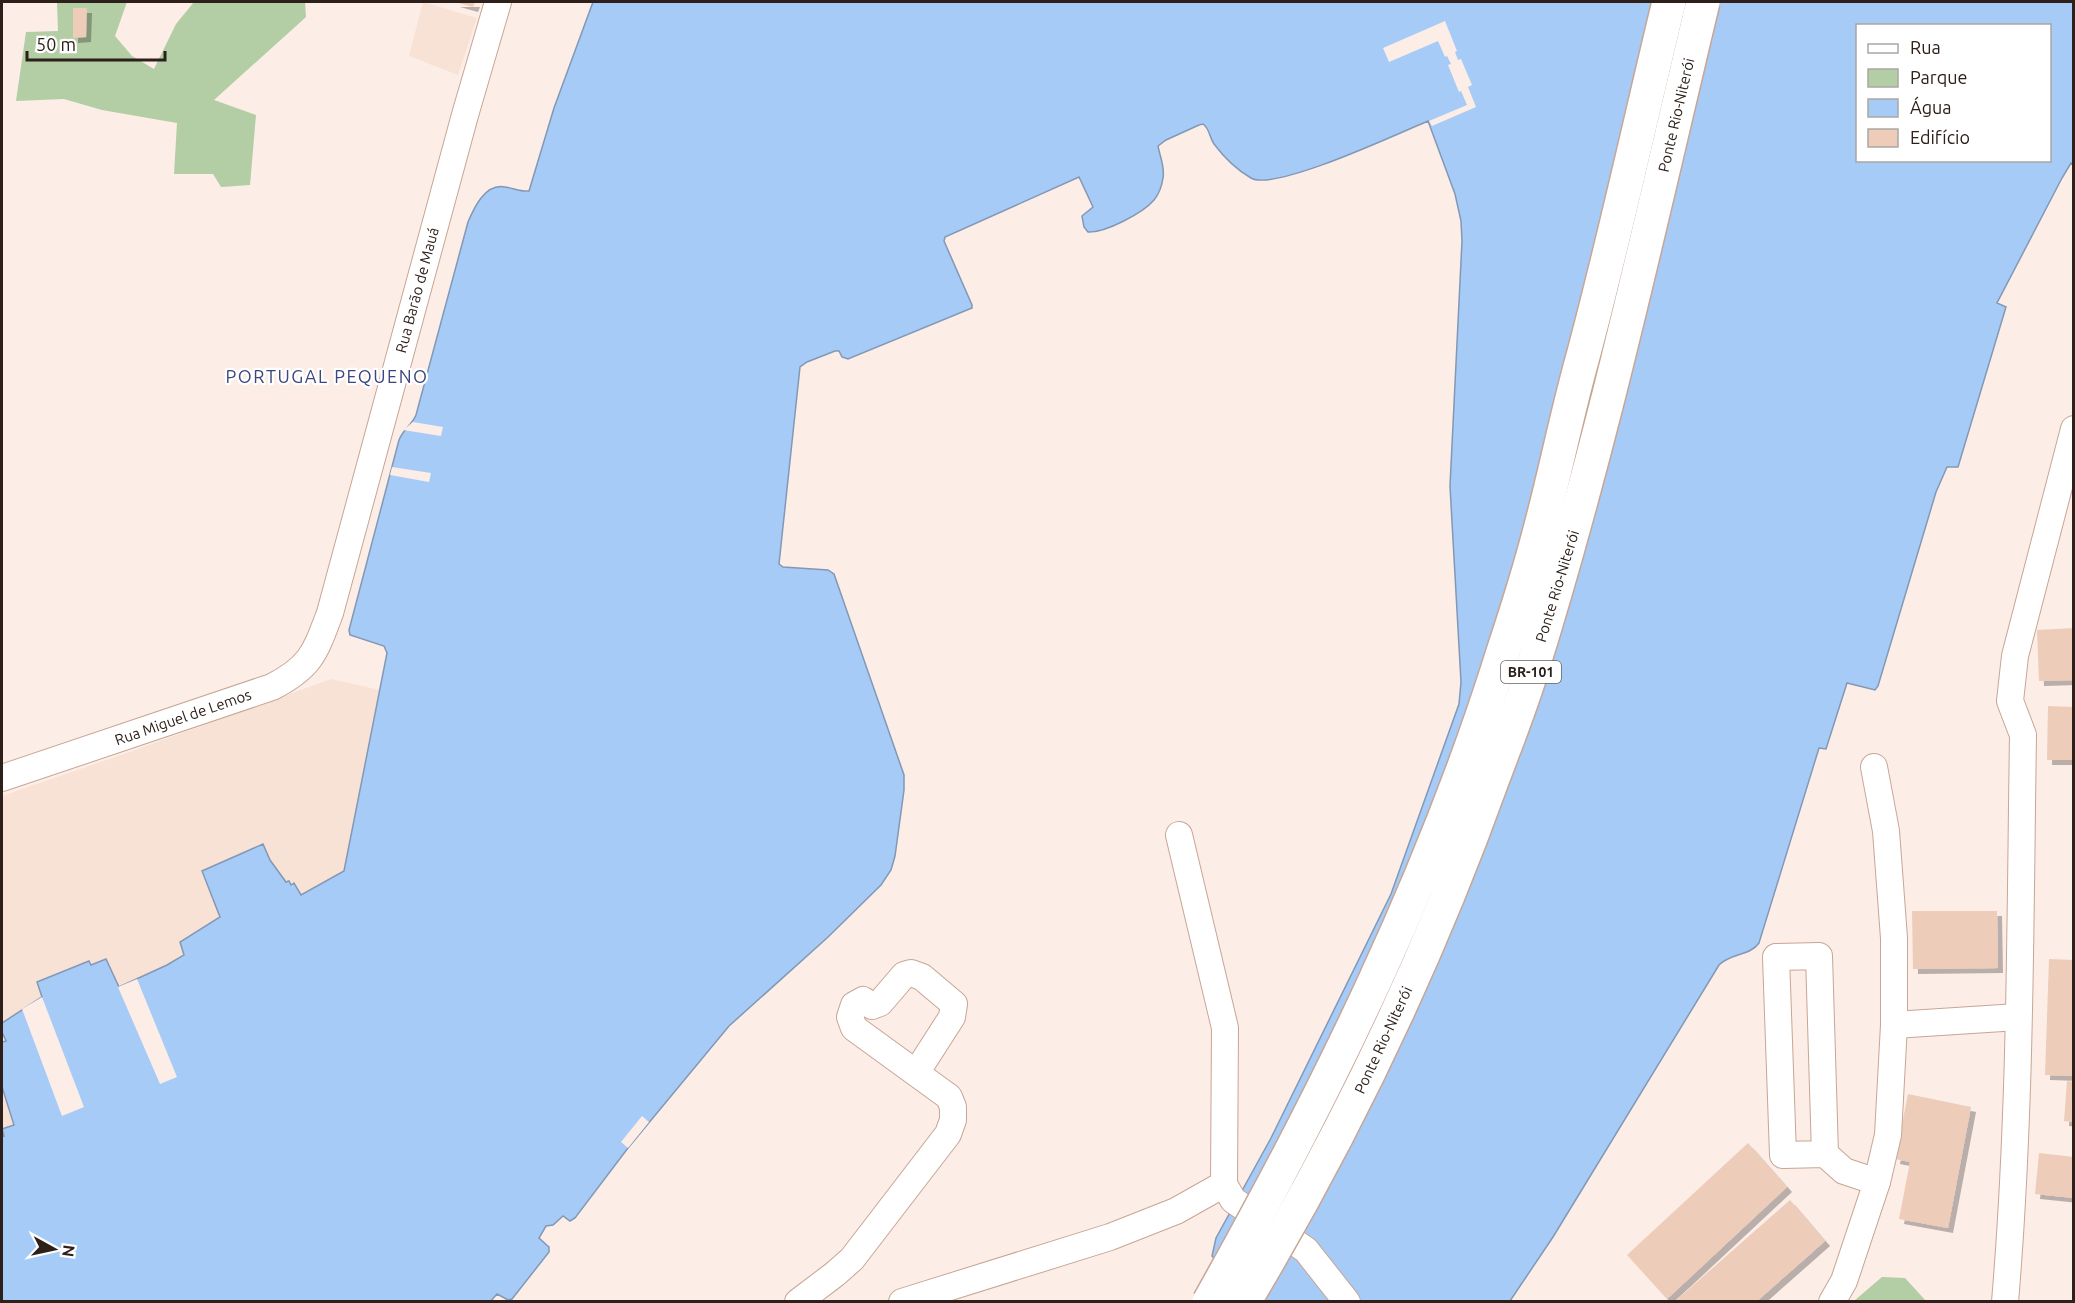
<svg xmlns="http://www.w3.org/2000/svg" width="2075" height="1303" viewBox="0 0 2075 1303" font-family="Ubuntu,sans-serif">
  <defs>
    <filter id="shadow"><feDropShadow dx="5" dy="5" stdDeviation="0" flood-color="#0004"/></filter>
  </defs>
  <rect width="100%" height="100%" fill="#fcede6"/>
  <g fill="#f8e2d5">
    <path d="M423,2L477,18L458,75L409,56Z"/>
    <path d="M331,679L380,690L344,871L301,895L295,884L291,885L286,882L270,860L263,845L202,872L220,917L184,954L167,965L177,1077L89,961L42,997L2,1023V796L124,754Z"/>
    <path d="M2,1087L14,1125L2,1137Z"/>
  </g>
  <g fill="#b3cda4">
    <path d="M55,2H127L115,36L132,56L154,69L176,24L194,2H305L306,17L214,100L256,115L250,185L221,187L213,174H174L177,123L102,110L64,99L16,101L26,32L58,31L57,2Z"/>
    <path d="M1882,1277L1905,1278L1926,1301H1854Z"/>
  </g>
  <path fill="#a6cbf7" stroke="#8298b5" stroke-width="1.5" fill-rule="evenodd" d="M593,2H2073V164L2071,163L2062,178L1997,303L2006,307L1958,467H1947L1936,492L1878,686L1875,690L1847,683L1826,749L1819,748L1759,943C1750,956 1730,953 1719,965L1553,1237L1510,1301H1254L1212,1256L1216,1238L1271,1138L1391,894L1459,704L1461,682L1450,486L1462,241L1461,221L1455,194L1428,121C1399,133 1274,192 1251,178C1237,170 1223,156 1214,144C1209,137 1210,129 1203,124L1199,125L1166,140L1158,146C1160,157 1165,167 1163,178C1162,185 1159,194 1154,200C1143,213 1105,233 1088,232L1084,227L1082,216L1093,207L1079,177L945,237L944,241L972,305V308L848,359L842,357L839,351H835L807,362L800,367L779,564L783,567L828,570L834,574L904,775V790L895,856L891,870L881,885L827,938L729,1026L628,1148L575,1218L570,1221L563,1216L553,1225L546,1226L539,1238L549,1247V1252L512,1299L508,1300L497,1294L490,1302H2V1137L4,1136L2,1129L14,1125L2,1087V1042L6,1041L2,1032V1023L42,997L37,982L89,961L91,965L106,959L119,987L167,965L184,955L180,942L220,917L202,871L263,844L270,860L286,882L289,881L291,885L294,883L301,895L344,871L387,653L384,646L350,635L349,630L399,440C403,429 412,425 416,415L468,222C474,208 485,183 505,187C513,188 521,192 529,191L554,108ZM1858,26H2050V160H1858Z"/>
  <g fill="#fcede6">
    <path d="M1445,21L1457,51L1455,52L1458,60L1461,59L1472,85L1468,87L1476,107L1432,126L1429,121L1467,105L1461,91L1459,92L1448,65L1451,64L1447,56L1445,57L1438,41L1389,62L1383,48Z"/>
    <path d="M413,422L443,427L441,436L403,430Z"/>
    <path d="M392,467L431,473L429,482L390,475Z"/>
    <path d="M137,979L177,1077L160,1084L118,987Z"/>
    <path d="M42,997L84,1107L62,1116L22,1009Z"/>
    <path d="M642,1116L649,1122L628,1148L621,1142Z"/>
  </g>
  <g fill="#eeccba" filter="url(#shadow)">
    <path d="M455,2H475L473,7Z"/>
    <path d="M73,8H87L86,37L73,38Z"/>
    <path d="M2074,628V680L2039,681L2037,630Z"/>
    <path d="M2048,706L2074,707V760H2047Z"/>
    <path d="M1912,911H1997L1998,968L1913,969Z"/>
    <path d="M2049,959L2074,960V1076L2045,1075Z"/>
    <path d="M2067,1081L2074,1082V1122L2064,1121Z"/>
    <path d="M1908,1094L1971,1107L1948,1228L1899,1219L1910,1162L1895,1159Z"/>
    <path d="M1748,1143L1787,1187L1667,1299L1627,1255Z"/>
    <path d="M2039,1153L2074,1157V1198L2035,1194Z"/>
    <path d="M1790,1200L1825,1241L1756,1302H1674Z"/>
  </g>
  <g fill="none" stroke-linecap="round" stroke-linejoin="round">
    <defs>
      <g id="minor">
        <path d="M2,778L272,687C311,667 315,653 330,613L465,115L498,2"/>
        <path d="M1179,835L1225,1028L1224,1184L1233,1200L1306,1250L1347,1302"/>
        <path d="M1894,1025L2018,1017"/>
        <path d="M1825,1154L1783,1155L1776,957L1819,956L1825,1154L1844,1171L1877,1182"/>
        <path d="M798,1302L835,1274L852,1259L948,1134L953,1120V1107L949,1097L854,1028L850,1017L854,1005L863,1000L872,1006L880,1003L904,975L911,973L922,977L954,1004L952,1017L916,1073"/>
        <path d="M902,1302L1110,1237L1176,1211L1224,1184"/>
        <path d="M1832,1302L1844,1281L1877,1182L1888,1135L1894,1025V938L1886,831L1874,767"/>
        <path d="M2005,1302C2021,1113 2020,923 2023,735L2010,701L2015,656L2074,429"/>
      </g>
    </defs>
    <use href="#minor" stroke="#c7a695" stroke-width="28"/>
    <use href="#minor" stroke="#fff" stroke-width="26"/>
    <defs>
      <g id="highway-bridge">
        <path d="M1209,1302C1326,1094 1433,877 1504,649C1518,607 1531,565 1542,522C1556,469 1567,414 1582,360C1614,242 1640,121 1669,2"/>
        <path d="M1244,1302C1343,1137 1427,962 1492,781C1505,746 1519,711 1530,676C1600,454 1649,227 1703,2"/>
      </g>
    </defs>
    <use href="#highway-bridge" stroke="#c7a695" stroke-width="36" stroke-linecap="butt"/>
    <use href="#highway-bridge" stroke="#fff" stroke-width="33"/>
  </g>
  <g text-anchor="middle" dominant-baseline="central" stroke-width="4.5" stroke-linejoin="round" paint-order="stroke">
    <rect fill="#fff" stroke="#6c635f" stroke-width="1.5" x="1501" y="661" width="60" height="22" rx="4.5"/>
    <g font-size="14" font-weight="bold" fill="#2d201a">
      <text x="1531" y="672">BR-101</text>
    </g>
    <g font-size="15" fill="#2d201a" stroke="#fff">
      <text transform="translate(1676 115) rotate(-77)">Ponte Rio-Niterói</text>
      <text transform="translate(417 290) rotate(-75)">Rua Barão de Mauá</text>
      <text transform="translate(1557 586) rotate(-73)">Ponte Rio-Niterói</text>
      <text transform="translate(183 717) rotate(-19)">Rua Miguel de Lemos</text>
      <text transform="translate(1383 1040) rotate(-65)">Ponte Rio-Niterói</text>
    </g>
    <g font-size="18" letter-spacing="1.5" fill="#3a4681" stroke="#fff">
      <text x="327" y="376">PORTUGAL PEQUENO</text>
    </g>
  </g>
  <rect width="2075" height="1303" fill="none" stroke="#2d201a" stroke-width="6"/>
  <rect x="1856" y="24" width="195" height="138" fill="#ffffff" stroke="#aba6a3" stroke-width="1.5"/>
  <rect x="1868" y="44" width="30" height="9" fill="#ffffff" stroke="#aba6a3" stroke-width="1.5"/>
  <text x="1910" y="54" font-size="18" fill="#2d201a">Rua</text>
  <rect x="1868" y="69" width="30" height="18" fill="#b3cda4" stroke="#aba6a3" stroke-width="1.5"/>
  <text x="1910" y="84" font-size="18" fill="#2d201a">Parque</text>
  <rect x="1868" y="99" width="30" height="18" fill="#a6cbf7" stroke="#aba6a3" stroke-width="1.5"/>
  <text x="1910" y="114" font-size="18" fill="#2d201a">Água</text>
  <rect x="1868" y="129" width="30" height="18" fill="#eeccba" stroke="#aba6a3" stroke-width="1.5"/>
  <text x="1910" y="144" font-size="18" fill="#2d201a">Edifício</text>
  <g transform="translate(54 1249) rotate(98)" stroke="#ffffff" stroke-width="4.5" paint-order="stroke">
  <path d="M0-4.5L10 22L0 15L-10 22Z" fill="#2d201a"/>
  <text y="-9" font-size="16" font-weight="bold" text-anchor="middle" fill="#2d201a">N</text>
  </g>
  <path d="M27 51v9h138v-9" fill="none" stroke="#2d201a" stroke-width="3"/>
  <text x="36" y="51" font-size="18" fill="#2d201a" stroke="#ffffff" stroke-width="4.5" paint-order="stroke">50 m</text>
</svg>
